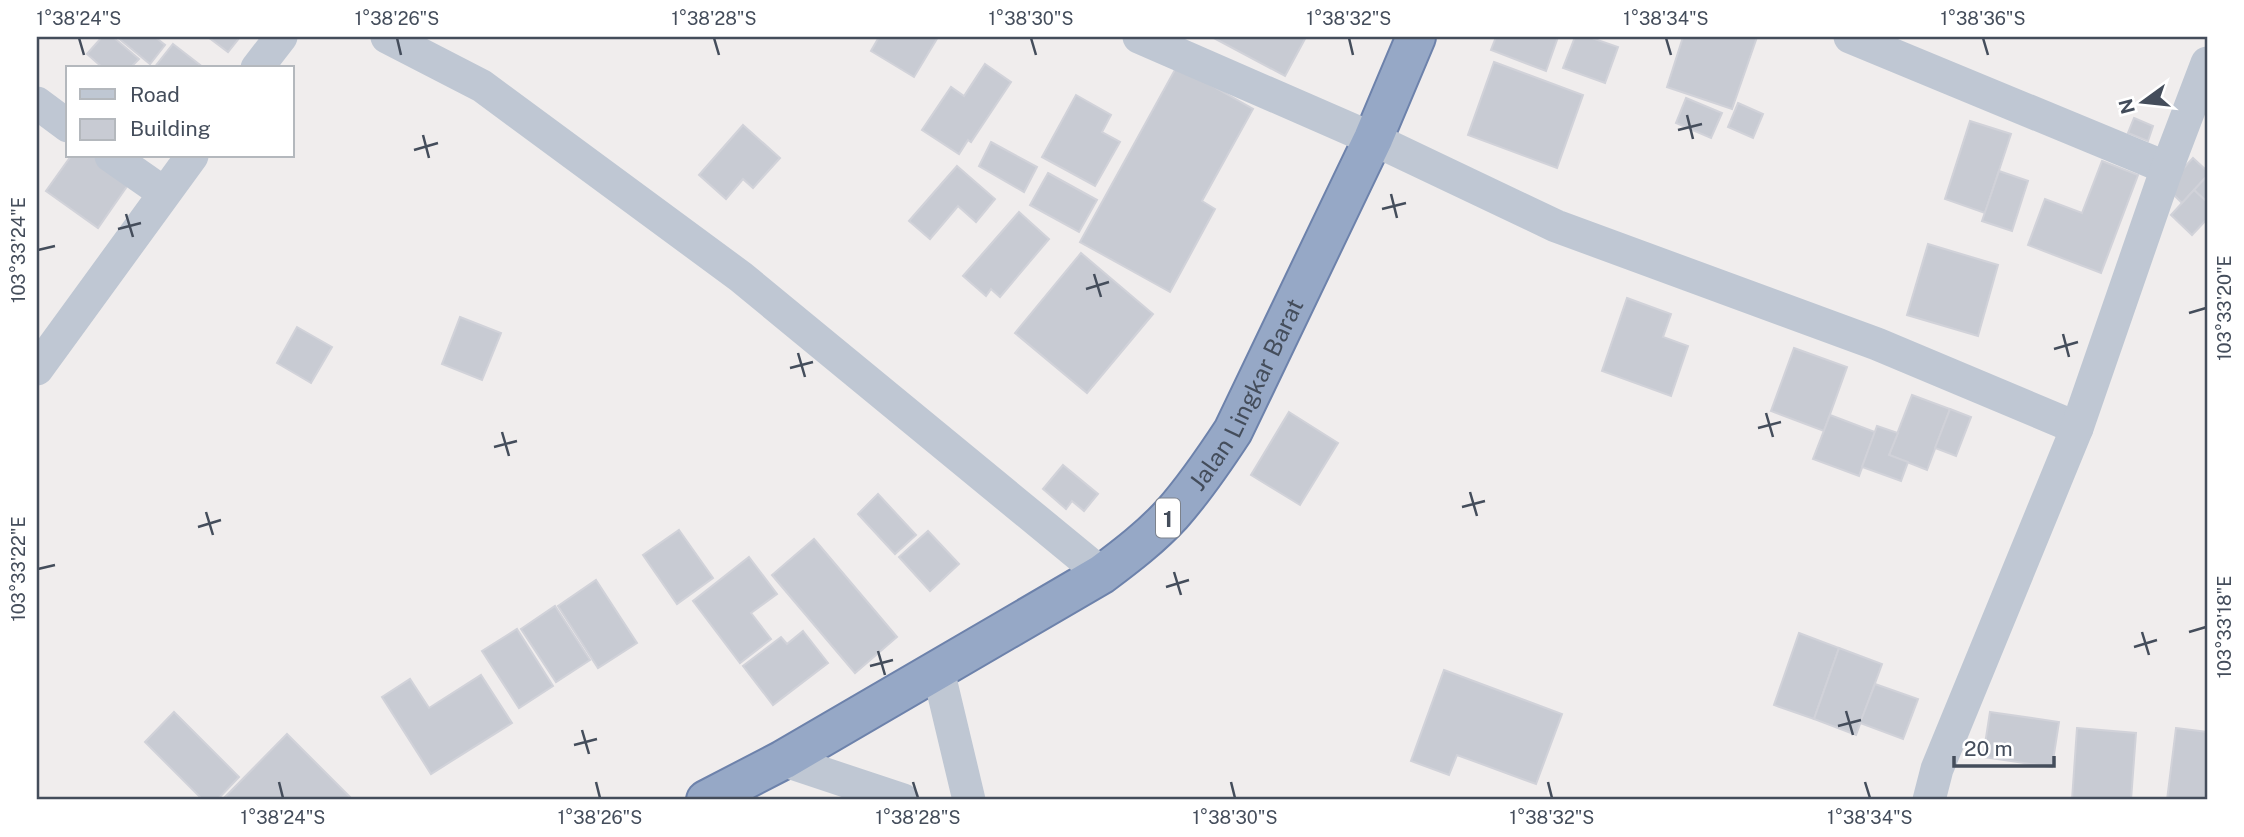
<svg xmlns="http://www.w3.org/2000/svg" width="2244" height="837" viewBox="0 0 2244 837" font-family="'Public Sans',sans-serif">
  <rect width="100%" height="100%" fill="#f0eded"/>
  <g fill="#c8cbd3" stroke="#d1d2d9" stroke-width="2">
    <path d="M102,37H113L139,59L130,68H103L87,54Z"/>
    <path d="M117,37H155L165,45L150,64Z"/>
    <path d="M208,37H240L228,52Z"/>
    <path d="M879,37H938L914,77L871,51Z"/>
    <path d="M1212,37H1306L1285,76Z"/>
    <path d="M1496,37H1558L1546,71L1491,50Z"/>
    <path d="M1575,37H1589L1618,47L1605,83L1563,68Z"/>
    <path d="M1683,37H1757L1732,109L1667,87Z"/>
    <path d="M173,44L204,68H154Z"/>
    <path d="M1494,62L1583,95L1557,168L1468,135Z"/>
    <path d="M985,64L1011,82L971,142L968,140L959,154L922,130L951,87L964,96Z"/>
    <path d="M1177,66L1253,109L1202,201L1215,209L1170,292L1080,242Z"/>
    <path d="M1076,95L1111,115L1102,132L1120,142L1095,186L1042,157Z"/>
    <path d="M1686,98L1722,113L1711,138L1676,123Z"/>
    <path d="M1738,103L1763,114L1753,138L1728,127Z"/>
    <path d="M2134,118L2153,126L2148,141L2128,133Z"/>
    <path d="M1970,121L2011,134L1985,213L1945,199Z"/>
    <path d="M743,125L780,158L753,188L743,179L726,199L699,175Z"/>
    <path d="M991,142L1037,167L1024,192L979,166Z"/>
    <path d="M71,156H94L130,182L98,228L46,191Z"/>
    <path d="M2193,158L2207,171V176L2182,203L2166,187Z"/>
    <path d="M2102,161L2138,175L2101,273L2028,245L2045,199L2082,213Z"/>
    <path d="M957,166L995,199L976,222L958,206L930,239L909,221Z"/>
    <path d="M1999,171L2028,181L2012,231L1982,221Z"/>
    <path d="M1048,173L1097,200L1079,232L1030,205Z"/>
    <path d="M2207,176V202L2194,190Z"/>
    <path d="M2194,190L2207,202V219L2192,235L2171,215Z"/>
    <path d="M1019,212L1049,239L1000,297L991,289L986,296L963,276Z"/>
    <path d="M1928,244L1998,265L1978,336L1907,315Z"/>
    <path d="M1081,253L1153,314L1087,393L1015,333Z"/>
    <path d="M1627,298L1671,314L1663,337L1688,346L1671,396L1602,371Z"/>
    <path d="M460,317L501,333L482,380L442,364Z"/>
    <path d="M297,327L332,347L311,383L277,363Z"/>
    <path d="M1794,348L1847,367L1824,431L1771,411Z"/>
    <path d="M1912,395L1950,409L1927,470L1889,455Z"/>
    <path d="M1950,409L1971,417L1956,456L1935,448Z"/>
    <path d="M1289,412L1338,443L1300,505L1251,475Z"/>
    <path d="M1830,415L1875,432L1859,476L1813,459Z"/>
    <path d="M1877,426L1898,433L1889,455L1908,462L1901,481L1862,467Z"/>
    <path d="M1063,465L1098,494L1084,511L1072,501L1066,509L1043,489Z"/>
    <path d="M878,494L916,535L895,554L858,514Z"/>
    <path d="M679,530L713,578L677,604L643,555Z"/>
    <path d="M928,531L959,564L930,591L899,557Z"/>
    <path d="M814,539L897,637L855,673L772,575Z"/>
    <path d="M749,557L777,594L751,613L771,639L740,663L693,601Z"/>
    <path d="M596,580L637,643L598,668L558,606Z"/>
    <path d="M555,606L590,660L556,682L521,629Z"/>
    <path d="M517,629L553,686L519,708L482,651Z"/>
    <path d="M803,631L828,663L773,705L743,666L781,637L787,644Z"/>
    <path d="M1799,633L1839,648L1814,719L1774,705Z"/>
    <path d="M1839,648L1882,664L1856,735L1814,719Z"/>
    <path d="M1444,670L1562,714L1536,784L1457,755L1449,775L1411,761Z"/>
    <path d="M481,675L512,723L431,774L382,697L410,679L429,708Z"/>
    <path d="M1875,684L1918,699L1903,739L1860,723Z"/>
    <path d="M174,712L239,777L217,800H203L145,742Z"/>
    <path d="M1990,712L2059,722L2052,767L1983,757Z"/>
    <path d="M2077,728L2136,733L2131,800H2072Z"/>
    <path d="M2176,728L2207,732V800H2167Z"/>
    <path d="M287,734L351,798L349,800H222Z"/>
  </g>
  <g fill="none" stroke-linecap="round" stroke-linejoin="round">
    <defs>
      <g id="trunk">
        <path id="s1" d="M706,800L783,760L1102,574C1126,556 1151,537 1172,514C1195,488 1214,460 1233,431L1373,139L1416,37"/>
      </g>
    </defs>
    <use href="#trunk" stroke="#6d82ab" stroke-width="42"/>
    <g stroke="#bfc7d3" stroke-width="33">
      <path d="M387,37L482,86L741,277L1102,574"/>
      <path d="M1139,37L1373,139L1556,226L1877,344L2077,428"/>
      <path d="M1850,37L2167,168"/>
      <path d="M257,68L281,37"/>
      <path d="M37,103L68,126"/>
      <path d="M111,156L164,193"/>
      <path d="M37,369L192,156"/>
      <path d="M938,670L969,800"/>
      <path d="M783,760L903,800"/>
      <path d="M1929,800L1937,769L2077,428L2167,168L2207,63"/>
    </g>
    <use href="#trunk" stroke="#96a8c6" stroke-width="38"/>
  </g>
  <path fill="none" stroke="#444d5b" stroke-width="2.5" d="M79,38L84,55M397,38L401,55M714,38L719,55M1031,38L1036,55M1349,38L1353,55M1666,38L1671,55M1983,38L1988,55M1687,115L1693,139M1678,130L1702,124M423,135L429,158M414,150L438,143M1391,194L1397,218M1382,209L1406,203M126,214L133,237M118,229L141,223M38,250L55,246M1094,274L1101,297M1086,289L1109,282M2189,313L2206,308M2063,334L2069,357M2054,349L2078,342M798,353L805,377M790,368L813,362M1766,413L1773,437M1758,428L1781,422M502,432L509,456M494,447L517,441M1470,492L1477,516M1462,507L1485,501M206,512L213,535M198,527L221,520M38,569L55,565M1174,572L1181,595M1166,587L1189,580M2142,632L2149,655M2189,632L2206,627M2134,647L2157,640M878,651L885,675M870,666L893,660M1846,711L1853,735M1838,726L1861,720M582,730L589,754M574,745L597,739M279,782L283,798M596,782L600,798M913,782L918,798M1231,782L1235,798M1548,782L1552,798M1865,782L1870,798"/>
  <g text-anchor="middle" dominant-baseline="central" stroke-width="5" stroke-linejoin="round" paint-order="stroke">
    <rect fill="#fff" stroke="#7c828c" stroke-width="2" x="1156" y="498.5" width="24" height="39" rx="5"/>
    <g font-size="23" font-weight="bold" fill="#444d5b">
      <text x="1168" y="518">1</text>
    </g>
    <g font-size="24" fill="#444d5b" stroke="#fff">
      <text stroke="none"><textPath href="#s1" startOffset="690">Jalan Lingkar Barat</textPath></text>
    </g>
  </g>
  <rect width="2244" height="837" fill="none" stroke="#ffffff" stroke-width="77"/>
  <rect x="66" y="66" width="228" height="91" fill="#ffffff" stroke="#b4b8bd" stroke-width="2"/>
  <rect x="80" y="89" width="35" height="10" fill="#bfc7d3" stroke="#b4b8bd" stroke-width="2"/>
  <text x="130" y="102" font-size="21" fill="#444d5b">Road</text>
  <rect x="80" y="119" width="35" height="21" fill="#c8cbd3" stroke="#b4b8bd" stroke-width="2"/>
  <text x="130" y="136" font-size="21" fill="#444d5b">Building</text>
  <g transform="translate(2143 102) rotate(255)" stroke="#ffffff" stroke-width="5" paint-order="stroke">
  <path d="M0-5L12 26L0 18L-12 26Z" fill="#444d5b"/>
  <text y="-10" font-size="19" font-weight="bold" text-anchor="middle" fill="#444d5b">N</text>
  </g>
  <path d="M1954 756v10h100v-10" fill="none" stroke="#444d5b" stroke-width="3.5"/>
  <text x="1964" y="756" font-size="21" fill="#444d5b" stroke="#ffffff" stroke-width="5" paint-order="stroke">20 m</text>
  <rect x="38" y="38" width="2168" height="760" fill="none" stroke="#444d5b" stroke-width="2.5"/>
  <g font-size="18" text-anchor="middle" fill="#444d5b">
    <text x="79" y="25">1°38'24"S</text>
    <text x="397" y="25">1°38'26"S</text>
    <text x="714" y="25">1°38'28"S</text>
    <text x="1031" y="25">1°38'30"S</text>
    <text x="1349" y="25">1°38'32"S</text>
    <text x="1666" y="25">1°38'34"S</text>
    <text x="1983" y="25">1°38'36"S</text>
    <text transform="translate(19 250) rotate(-90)" y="6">103°33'24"E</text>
    <text transform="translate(2225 308) rotate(-90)" y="6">103°33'20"E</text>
    <text transform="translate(19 569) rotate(-90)" y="6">103°33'22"E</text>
    <text transform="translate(2225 627) rotate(-90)" y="6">103°33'18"E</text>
    <text x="283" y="824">1°38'24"S</text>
    <text x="600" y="824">1°38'26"S</text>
    <text x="918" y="824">1°38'28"S</text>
    <text x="1235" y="824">1°38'30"S</text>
    <text x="1552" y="824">1°38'32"S</text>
    <text x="1870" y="824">1°38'34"S</text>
  </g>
</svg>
